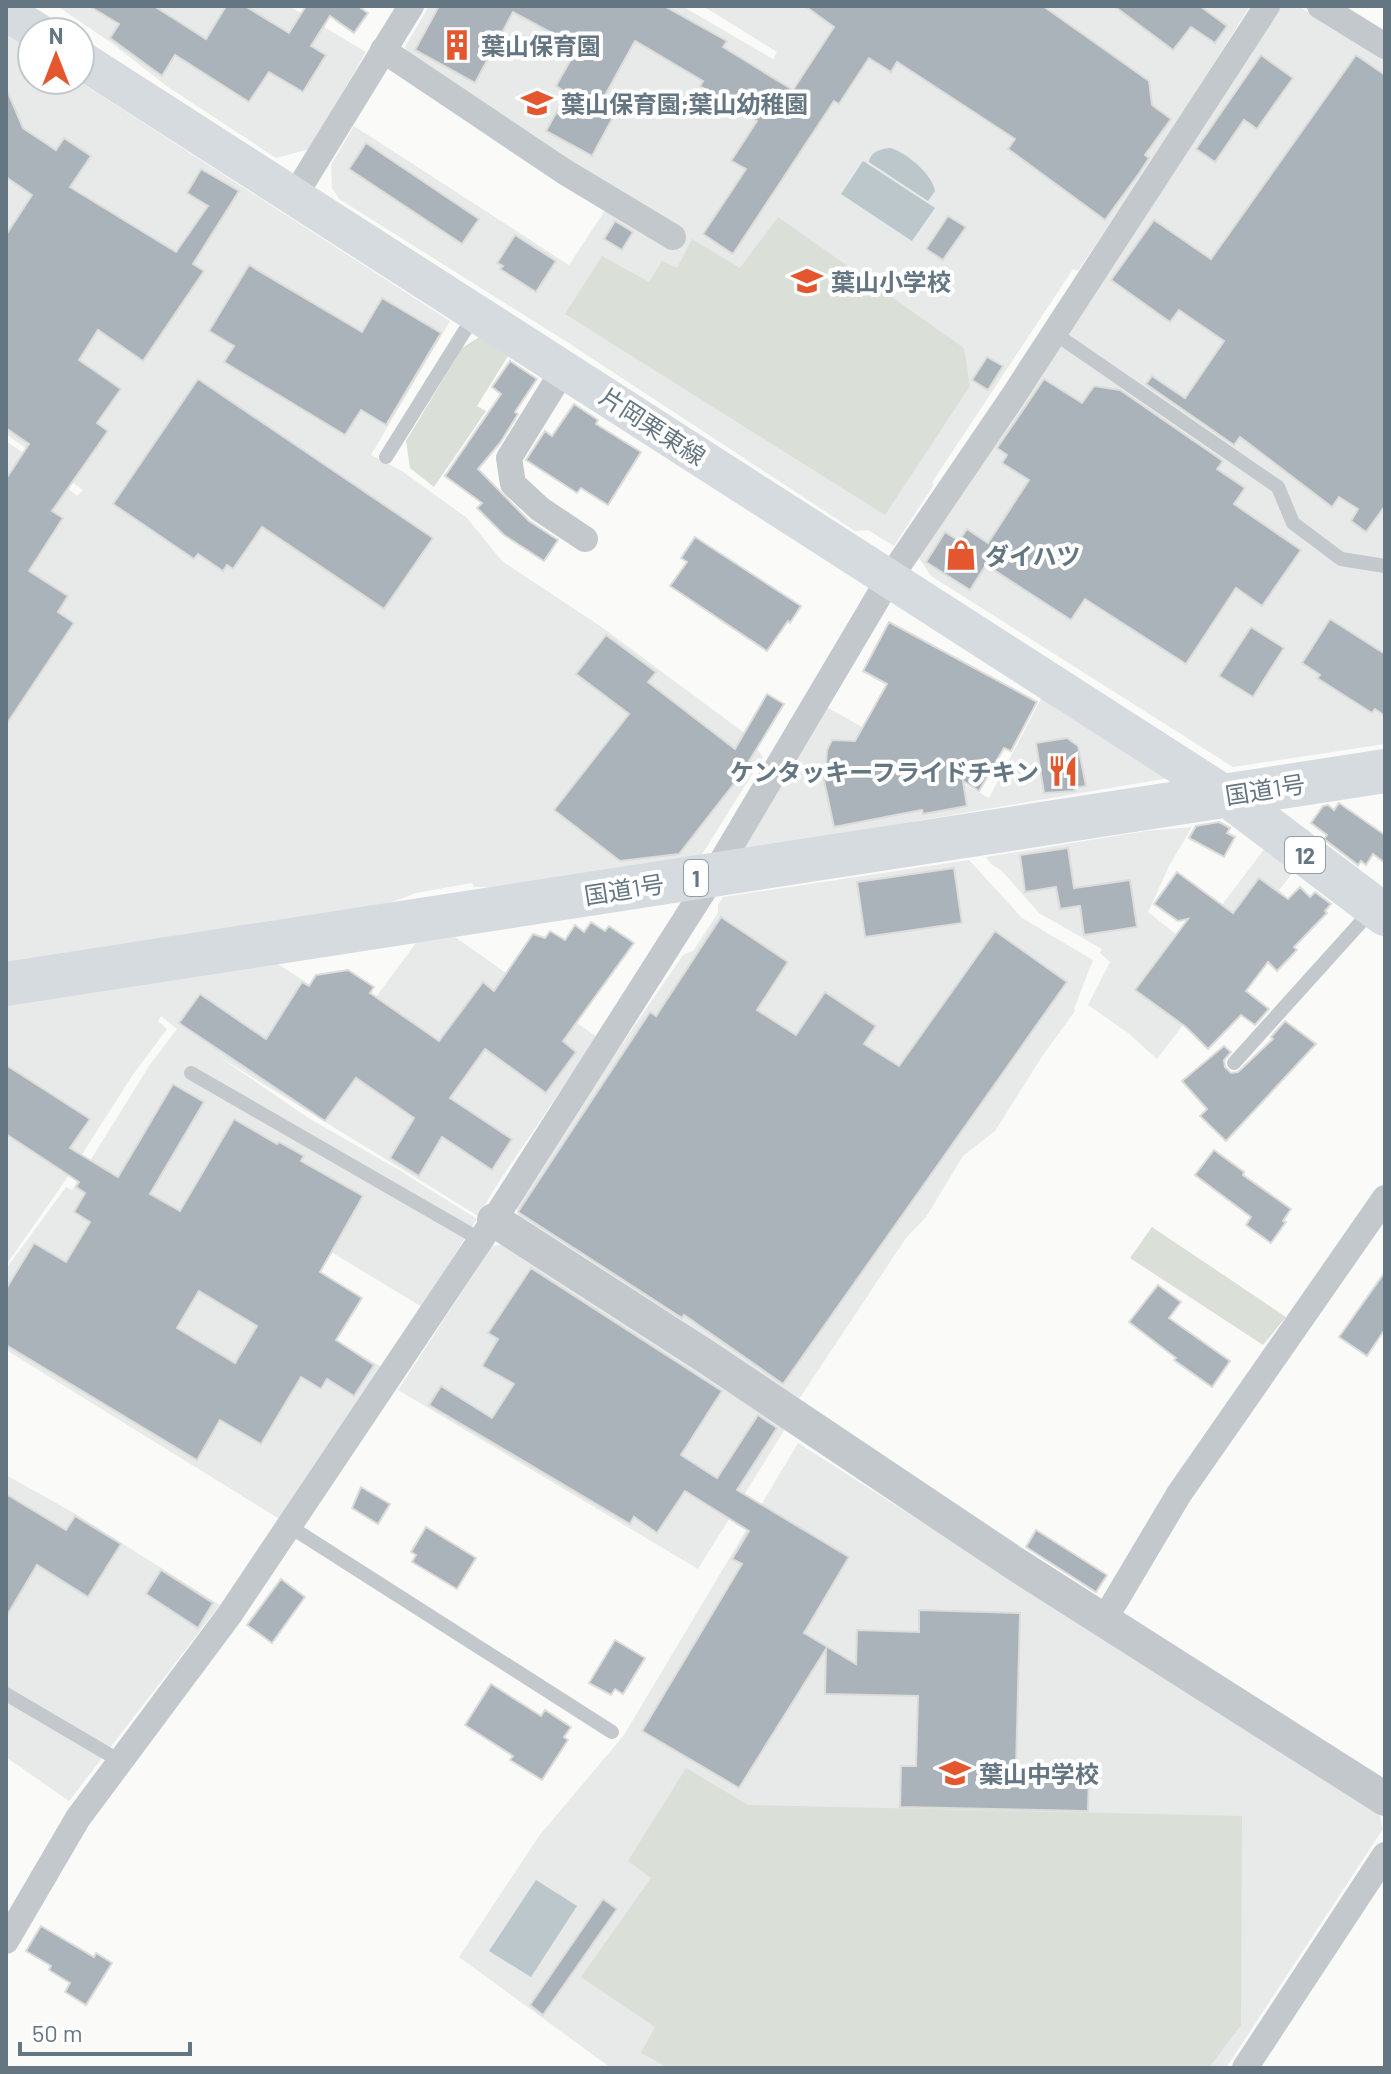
<svg xmlns="http://www.w3.org/2000/svg" width="1391" height="2074" viewBox="0 0 1391 2074" font-family="Barlow,'Noto Sans JP',sans-serif">
  <rect width="100%" height="100%" fill="#fafaf8"/>
  <g fill="#e8e9e9">
    <path d="M57,6H289L366,52L310,149L276,158L168,87L113,44Z"/>
    <path d="M429,6H682L773,59L777,52L703,6H1250L1160,149L1078,271L1073,269L933,481V486L894,546L868,530L855,531L567,342L339,199L332,188L331,165L354,126L569,265L606,209L407,57L405,47Z"/>
    <path d="M1279,6H1298L1385,59V744L1233,767L931,576L919,558Z"/>
    <path d="M6,34L32,51V80H77L450,321L371,455L402,471L467,518L502,561L603,628L747,735L763,757L701,856L500,887H474L472,883L416,893L379,907L6,963V441L34,460L77,496L83,490L6,434Z"/>
    <path d="M1042,697L1169,778L745,850L743,843L821,704L989,798Z"/>
    <path d="M1192,827L1170,864L1148,912L1191,946L1265,848L1295,870L1279,890L1283,894L1157,1059L1128,1033L1088,1005L1110,962L1100,953L1102,949L1039,913L1002,871L991,864L986,857L1146,831Z"/>
    <path d="M969,860L1022,918L1093,960L1074,1009L1075,1011L1041,1058L995,1131L963,1156L926,1217L906,1238L795,1405L684,1322L519,1224L516,1199L683,955L693,951L718,913V905L723,897Z"/>
    <path d="M455,937L597,1037L500,1180L478,1216L218,1056L310,1119L399,1170L477,1219L422,1307L275,1218L236,1284L382,1367L281,1520L6,1350V1269L66,1187L72,1190L149,1066L177,1029L161,1016L158,1021L167,1029L132,1076L65,1181L6,1265V1006L278,964L344,1007L355,1025L416,943Z"/>
    <path d="M505,1244L606,1302L785,1429L698,1569L398,1390L492,1246Z"/>
    <path d="M798,1443L1379,1812L1383,1829L1226,2068H611L459,1957L539,1836L624,1735Z"/>
    <path d="M6,1475L74,1513L220,1605L69,1801L6,1757Z"/>
  </g>
  <g fill="#dadfd7">
    <path d="M778,217L964,348L970,386L885,515L565,314L602,256L649,282L662,261L677,268L692,239L740,268Z"/>
    <path d="M479,337L508,356L477,406L486,411L434,487L410,468L406,441L462,348Z"/>
    <path d="M1152,1227L1286,1317L1263,1345L1130,1258Z"/>
    <path d="M686,1768L748,1805L1242,1816L1241,2025L1209,2068H669L641,2053L655,2027L581,1977L651,1878L628,1861Z"/>
  </g>
  <g fill="#bbc7cb">
    <path d="M890,148C906,152 932,174 935,191L928,201L869,162C870,152 880,149 890,148Z"/>
    <path d="M863,161L935,208L912,241L841,194Z"/>
    <path d="M536,1880L577,1906L531,1977L489,1951Z"/>
  </g>
  <g fill="#aab3b9" stroke="#dcdcda" stroke-width="2" fill-rule="evenodd">
    <path d="M89,6H154L206,39L226,6H245L289,33L306,6H358L368,13L354,33L330,16L311,46L326,55L303,92L269,72L249,102L175,55L162,76L110,38L119,24Z"/>
    <path d="M439,6H664L727,41L723,47L793,90L834,27L805,6H1043L1149,81L1152,105L1171,119L1145,155L1149,158L1140,172L1105,220L1008,149L1015,139L897,62L891,72L869,58L839,104L834,101L733,254L703,234L746,169L731,161L757,121L700,86L703,81L635,41L603,99L618,108L592,156L546,131L567,93L556,86L578,47L513,12L475,83L415,50Z"/>
    <path d="M1114,6H1200L1227,26L1215,43L1191,27L1173,50Z"/>
    <path d="M1261,55L1293,78L1257,129L1244,120L1215,162L1196,149Z"/>
    <path d="M1356,55L1385,75V506L1366,532L1351,521L1358,509L1339,497L1332,507L1240,437L1234,445L1146,384L1152,376L1185,398L1224,341L1179,310L1170,322L1111,280L1154,220L1211,259Z"/>
    <path d="M6,88L23,128L56,150L64,138L91,156L70,187L176,252L208,206L187,193L201,169L239,191L193,264L204,271L143,361L98,330L79,360L121,389L97,423L108,431L52,511L63,518L29,571L68,596L58,612L74,623L6,725V479L29,444L6,428V235L32,195L6,177Z"/>
    <path d="M366,143L479,219L462,244L349,169Z"/>
    <path d="M948,216L966,227L943,260L926,249Z"/>
    <path d="M615,221L633,232L622,250L604,239Z"/>
    <path d="M515,235L556,261L536,292L500,269L503,266L497,263Z"/>
    <path d="M249,265L362,332L382,298L441,333L386,425L361,410L345,435L224,362L234,346L209,331Z"/>
    <path d="M987,357L1003,366L988,390L972,380Z"/>
    <path d="M510,361L537,379L515,412L518,414L500,443L478,469L529,521L558,540L544,561L504,535L477,508L482,503L445,476L501,394L492,387Z"/>
    <path d="M198,379L433,538L384,609L262,527L233,569L227,565L223,571L198,554L194,559L113,504Z"/>
    <path d="M1044,379L1082,403L1094,386L1120,390L1223,461L1217,469L1245,488L1234,504L1301,550L1262,606L1236,588L1186,664L1085,599L1071,620L986,565L970,590L926,562L945,532L959,541L967,529L988,543L1029,480L1002,463L1007,455L997,448Z"/>
    <path d="M574,404L598,420L596,424L641,452L608,505L581,488L577,493L526,460L545,431L552,436Z"/>
    <path d="M695,537L801,606L790,623L788,621L767,651L670,586L687,562L681,558Z"/>
    <path d="M1330,619L1385,654V716L1375,709L1372,713L1317,678L1320,675L1302,663Z"/>
    <path d="M889,622L1037,702L1011,751L1004,748L979,791L963,781L967,806L923,814L922,810L834,827L821,766H826L827,750L832,740L855,741L887,684L863,671Z"/>
    <path d="M1251,627L1284,648L1253,697L1219,676Z"/>
    <path d="M606,635L656,672L648,682L735,749L767,694L784,704L749,761L751,762L679,854L620,861L554,810L629,714L576,674Z"/>
    <path d="M1067,738L1078,746L1086,786L1074,788L1075,791L1044,793L1036,743Z"/>
    <path d="M1339,803L1385,835V863L1373,854L1366,865L1361,861L1358,865L1324,839L1327,835L1311,823L1323,806L1328,805L1334,810Z"/>
    <path d="M1219,822L1230,828L1227,833L1235,837L1224,857L1189,838L1196,826Z"/>
    <path d="M1068,848L1074,888L1130,880L1137,927L1084,935L1080,906L1060,909L1056,887L1025,892L1020,855Z"/>
    <path d="M954,868L962,923L865,937L857,882Z"/>
    <path d="M1177,872L1233,913L1259,878L1288,899L1300,887L1310,897L1315,892L1331,904L1325,911L1327,913L1294,947L1297,950L1277,971L1268,962L1246,991L1269,1009L1255,1025L1241,1015L1208,1049L1186,1027L1135,990L1188,919L1178,921L1154,904Z"/>
    <path d="M721,917L788,962L757,1010L796,1035L825,992L876,1026L864,1044L899,1066L995,931L1067,982L783,1384L684,1315L682,1318L518,1212L650,1012L656,1016Z"/>
    <path d="M591,922L605,931L609,926L634,943L563,1041L576,1052L546,1093L485,1049L450,1098L512,1139L492,1170L442,1137L419,1176L390,1158L414,1118L356,1078L325,1121L179,1023L200,994L266,1039L302,982L309,986L316,975L348,970L374,987L370,993L439,1041L483,982L494,991L533,934L545,938L550,931L565,940L575,925L584,932Z"/>
    <path d="M1285,1021L1316,1044L1226,1141L1200,1116L1207,1109L1182,1081L1224,1046L1231,1052L1224,1060L1225,1067L1231,1073L1238,1072L1273,1039L1271,1037Z"/>
    <path d="M6,1065L90,1119L70,1148L118,1177L173,1084L204,1102L150,1194L180,1211L234,1119L277,1144L279,1142L304,1156L301,1161L363,1196L320,1272L362,1298L336,1340L374,1365L354,1396L327,1379L321,1389L301,1377L261,1444L220,1420L197,1460L6,1345V1289L34,1243L66,1262L90,1222L74,1212L85,1193L76,1187L79,1182L6,1134ZM199,1291L257,1326L235,1363L177,1328Z"/>
    <path d="M1214,1150L1244,1172L1243,1175L1291,1209L1283,1221L1286,1222L1271,1243L1246,1225L1251,1217L1195,1175Z"/>
    <path d="M531,1268L722,1391L681,1455L717,1478L758,1415L777,1428L737,1490L849,1557L804,1633L856,1664L857,1630L919,1632V1610L1020,1613L1016,1769L1089,1770L1088,1811L900,1807L901,1766H916L918,1696L825,1694L826,1649L739,1788L642,1731L742,1564L732,1559L749,1531L685,1491L657,1533L634,1517L630,1524L429,1405L441,1386L492,1418L514,1384L482,1366L498,1339L488,1333Z"/>
    <path d="M1385,1272V1329L1367,1356L1339,1337Z"/>
    <path d="M1158,1285L1181,1302L1169,1318L1230,1361L1212,1387L1174,1360L1176,1358L1129,1322Z"/>
    <path d="M361,1487L390,1504L378,1524L352,1508Z"/>
    <path d="M6,1494L66,1530L75,1516L121,1544L88,1597L37,1565L6,1617Z"/>
    <path d="M426,1527L476,1558L457,1589L412,1562L416,1555L411,1552Z"/>
    <path d="M1036,1530L1107,1575L1096,1592L1026,1547Z"/>
    <path d="M161,1570L213,1603L198,1628L146,1594Z"/>
    <path d="M281,1579L305,1597L272,1643L247,1625Z"/>
    <path d="M615,1640L645,1658L623,1694L615,1689L611,1695L589,1683Z"/>
    <path d="M491,1684L541,1716L545,1710L571,1727L564,1737L568,1740L542,1780L510,1760L513,1756L465,1725Z"/>
    <path d="M603,1899L617,1909L543,2015L530,2005Z"/>
    <path d="M41,1926L94,1957L96,1953L112,1963L86,2005L65,1992L70,1983L49,1970L51,1966L26,1951Z"/>
  </g>
  <g fill="none" stroke-linecap="round" stroke-linejoin="round">
    <g stroke="#c3c8cc" stroke-width="14">
      <path d="M1054,333L1278,487L1293,523L1341,559L1385,566"/>
      <path d="M386,457L474,316"/>
      <path d="M1234,1063L1371,911"/>
      <path d="M191,1073L481,1240"/>
      <path d="M289,1526L612,1732"/>
      <path d="M6,1694L120,1761"/>
    </g>
    <g stroke="#c3c8cc" stroke-width="26">
      <path d="M1320,6L1385,46"/>
      <path d="M383,50L565,172L673,237"/>
      <path d="M295,195L411,6"/>
      <path d="M564,369L509,458L513,484L540,509L585,539"/>
      <path d="M1104,1620L1179,1494L1385,1198"/>
      <path d="M6,1941L78,1818L230,1614L494,1220L713,876L889,579L1014,395L1267,6"/>
      <path d="M1245,2068L1385,1855"/>
    </g>
    <path stroke="#c3c8cc" stroke-width="34" d="M494,1220L705,1356L1014,1563L1385,1799"/>
    <g stroke="#d6dbdf" stroke-width="38">
      <path d="M6,12L38,32"/>
      <path d="M80,59L1226,795"/>
    </g>
    <path stroke="#d6dbdf" stroke-width="42" d="M1226,795L1385,915"/>
    <path stroke="#d6dbdf" stroke-width="44" d="M6,984L1385,771"/>
  </g>
  <defs>
    <symbol id="building-bare" viewBox="-9 -9 18 18"><path d="M-4-6H4V6H1V3H-1V6H-4ZM-2.5-4.3h1.7v1.8h-1.7ZM.8-4.3h1.7v1.8H.8ZM-2.5-1h1.7V.8h-1.7ZM.8-1h1.7V.8H.8Z" fill="#e4572e" stroke="#fff" stroke-width="2.5" paint-order="stroke"/></symbol>
    <symbol id="school-bare" viewBox="-9 -9 18 18"><path d="M0-5L7-2L0 1L-7-2ZM-4 1L0 2.5L4 1V4Q0 6-4 4Z" fill="#e4572e" stroke="#fff" stroke-width="2.5" paint-order="stroke"/></symbol>
    <symbol id="shop-bare" viewBox="-9 -9 18 18"><path d="M-5-2.5h2.3a2.7 3.5 0 0 1 5.4 0H5L5.5 6h-11ZM-1.5-2.5h3a1.5 2.3 0 0 0-3 0Z" fill="#e4572e" stroke="#fff" stroke-width="2.5" paint-order="stroke"/></symbol>
    <symbol id="restaurant-bare" viewBox="-9 -9 18 18"><path d="M-5-6h1v4h1v-4h1v4h1v-4h1v5L-1.5 .5V6h-2V.5L-5-1ZM5-6V6H3V1.5H1.5Q1.5-4 5-6Z" fill="#e4572e" stroke="#fff" stroke-width="2.5" paint-order="stroke"/></symbol>
  </defs>
  <g fill-rule="evenodd">
    <use href="#building-bare" x="435" y="23" width="44" height="44"/>
    <use href="#school-bare" x="515" y="81" width="44" height="44"/>
    <use href="#school-bare" x="785" y="259" width="44" height="44"/>
    <use href="#shop-bare" x="939" y="533" width="44" height="44"/>
    <use href="#restaurant-bare" x="1041" y="749" width="44" height="44"/>
    <use href="#school-bare" x="933" y="1751" width="44" height="44"/>
  </g>
  <g text-anchor="middle" dominant-baseline="central" stroke-width="8" stroke-linejoin="round" paint-order="stroke">
    <g fill="#fff" stroke="#939fa8" stroke-width="2">
      <rect x="1285" y="837" width="40" height="36" rx="6"/>
      <rect x="684" y="860" width="24" height="36" rx="6"/>
    </g>
    <g font-size="22" font-weight="bold" fill="#657683">
      <text x="1305" y="855">12</text>
      <text x="696" y="878">1</text>
    </g>
    <g font-size="24" font-weight="bold" fill="#657683" stroke="#fff" text-anchor="start">
      <text x="481" y="45">葉山保育園</text>
      <text x="561" y="103">葉山保育園;葉山幼稚園</text>
      <text x="831" y="281">葉山小学校</text>
      <text x="985" y="555">ダイハツ</text>
      <text x="1039" y="771" text-anchor="end">ケンタッキーフライドチキン</text>
      <text x="979" y="1773">葉山中学校</text>
    </g>
    <g font-size="24" fill="#657683" stroke="#fff">
      <text transform="translate(653 426) rotate(33)">片岡栗東線</text>
      <text transform="translate(1265 789) rotate(-9)">国道1号</text>
      <text transform="translate(624 889) rotate(-9)">国道1号</text>
    </g>
  </g>
  <rect width="1391" height="2074" fill="none" stroke="#657683" stroke-width="16"/>
  <g transform="translate(56 56)"><circle r="38" fill="#ffffff" stroke="#c1c8cd" stroke-width="2"/>
  <path d="M0-6L14 30L0 20L-14 30Z" fill="#e4572e"/>
  <text y="-12" font-size="22" font-weight="bold" text-anchor="middle" fill="#657683">N</text>
  </g>
  <path d="M20 2042v12h170v-12" fill="none" stroke="#657683" stroke-width="4"/>
  <text x="32" y="2042" font-size="24" fill="#657683" stroke="#ffffff" stroke-width="6" paint-order="stroke">50 m</text>
</svg>
